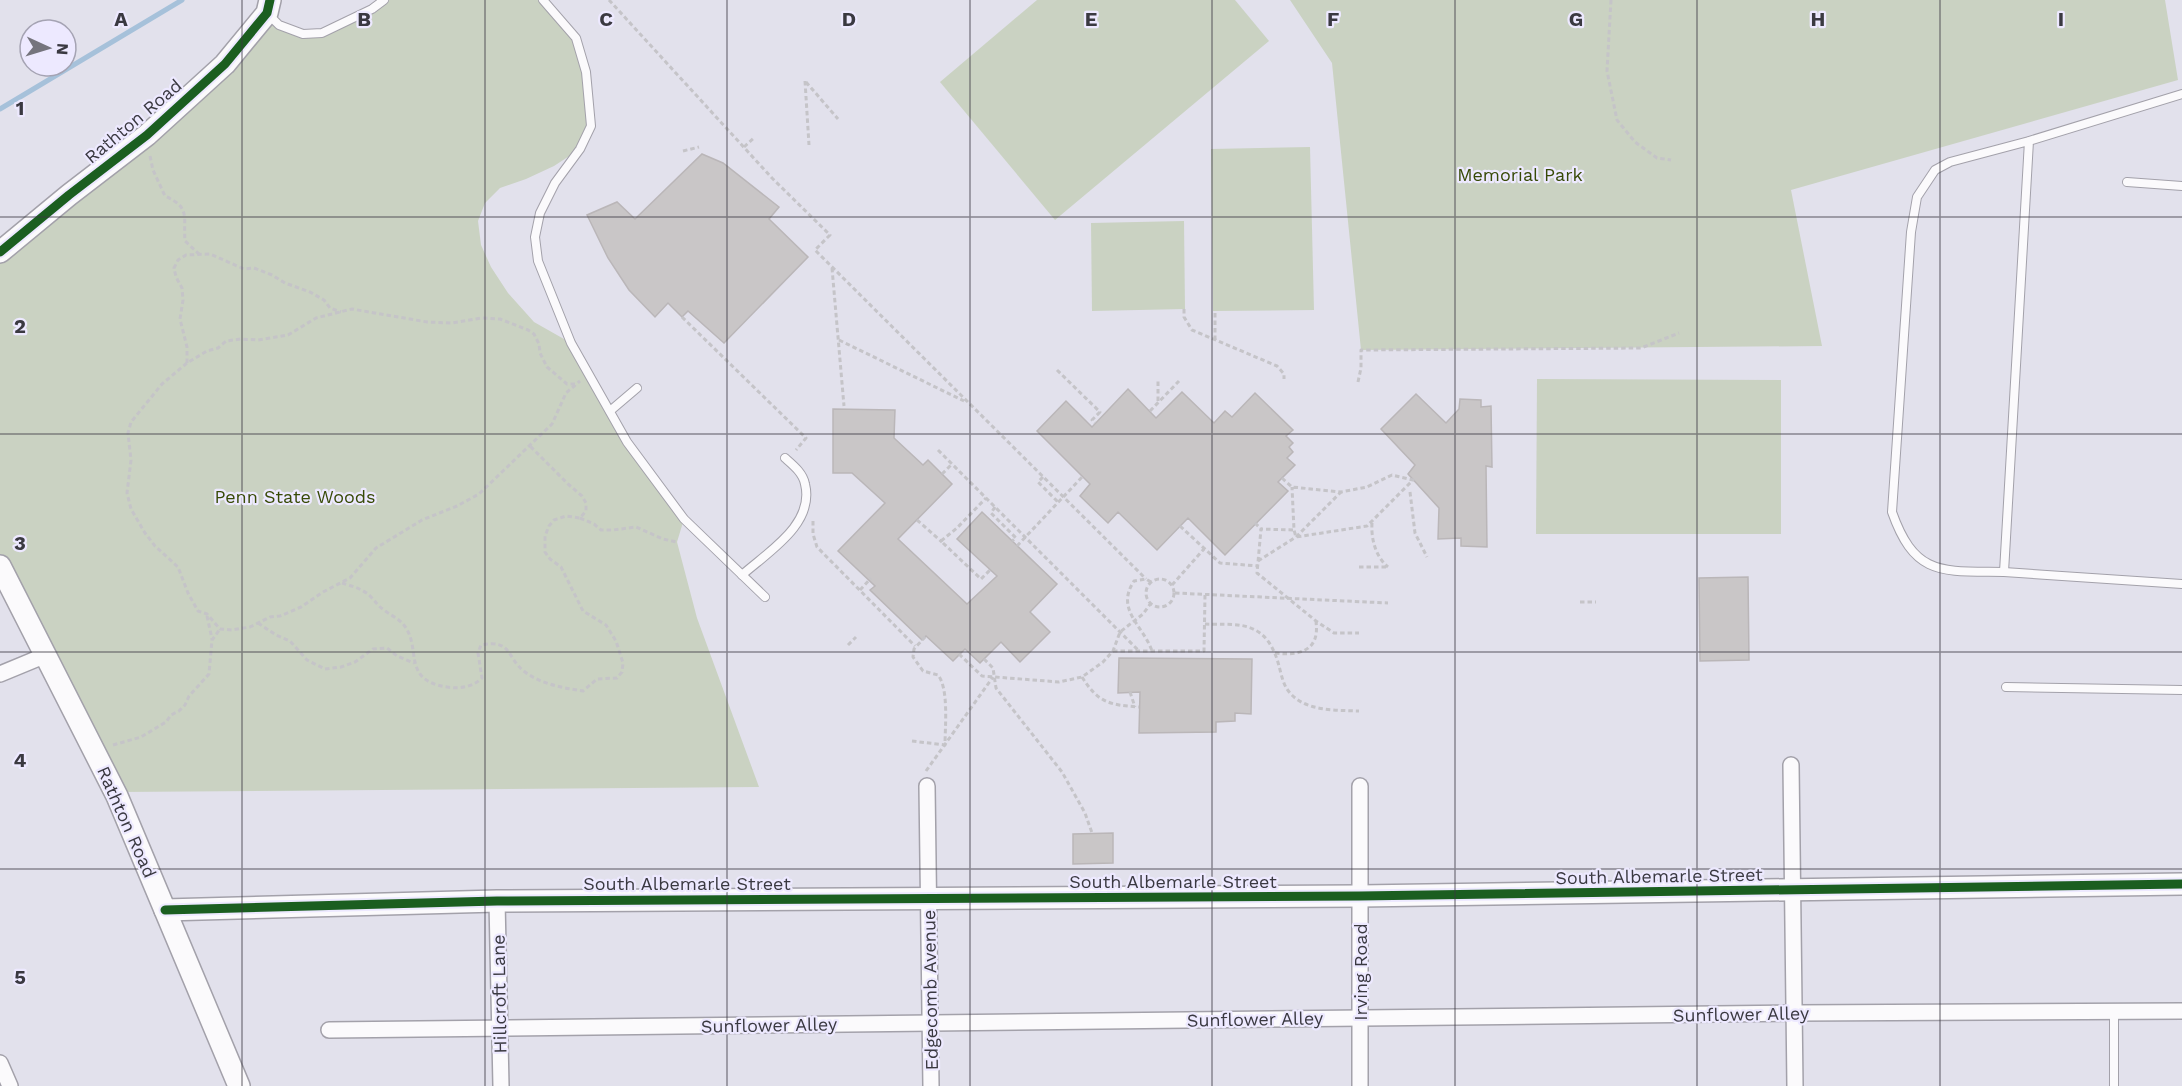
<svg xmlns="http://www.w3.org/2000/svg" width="2182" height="1086" viewBox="0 0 2182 1086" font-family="'Work Sans',sans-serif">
  <rect width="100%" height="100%" fill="#e2e1ec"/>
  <g fill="#cad2c2">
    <path d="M384,0H543L576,38L586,72L591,126L580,149L554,166L526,179L500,188L485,203L478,221L481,245L491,267L508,293L534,322L571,343L627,442L684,519L677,542L697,618L759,787L120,792L0,566V252L69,195L267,13L279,25L303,34L322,33Z"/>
    <path d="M1037,0H1235L1269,41L1055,220L940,82Z"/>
    <path d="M1290,0H2165L2178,80L1791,190L1822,346L1361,350L1332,63Z"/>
    <path d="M1310,147L1314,310L1213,311L1211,149Z"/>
    <path d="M1184,221L1185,309L1092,311L1091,223Z"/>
    <path d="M1537,379L1781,380V534H1536Z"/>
  </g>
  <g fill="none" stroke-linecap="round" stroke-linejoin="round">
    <path stroke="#a6c1da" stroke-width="5" d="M0,109L182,0"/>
  </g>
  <g fill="#c9c6c7" stroke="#bab6b8" stroke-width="1.5">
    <path d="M702,154L723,163L779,207L769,219L808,257L724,343L688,311L682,317L668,303L655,317L629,290L608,258L587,215L617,202L635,219Z"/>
    <path d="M1128,389L1156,418L1182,392L1214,423L1225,411L1232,417L1255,393L1293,430L1286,436L1293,443L1289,447L1293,452L1287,458L1295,465L1278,482L1288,491L1225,555L1188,518L1157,550L1118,512L1108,523L1080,496L1090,484L1037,431L1066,401L1092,427Z"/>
    <path d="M1416,394L1446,423L1459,409L1460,399L1481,400V407L1491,406L1492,467L1486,466L1487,547L1461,546V538L1438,539L1439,508L1408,474L1415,465L1381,429Z"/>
    <path d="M833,409L895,410L894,438L923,465L928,460L952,484L898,539L967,604L997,576L957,539L982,512L1057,584L1030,612L1050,632L1020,662L1001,642L980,663L965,649L953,661L926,636L922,640L870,590L875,586L838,551L885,503L852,473H833Z"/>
    <path d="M1748,577L1749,660L1700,661L1699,578Z"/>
    <path d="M1119,658L1252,659L1251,714L1235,713V721L1216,722V732L1139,733L1140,692L1118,693Z"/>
    <path d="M1113,833V863L1073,864V834Z"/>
  </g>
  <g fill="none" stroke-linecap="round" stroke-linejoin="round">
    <defs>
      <g id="lane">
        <path d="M543,0L576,38L586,72L591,126L580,149L555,183L540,213L535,237L538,261L571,343L627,442L684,519L765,597"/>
        <path d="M268,14L279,25L303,34L322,33L372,9L384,0"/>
        <path d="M2029,141L2004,572C1942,571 1915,577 1892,512L1911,232L1917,197L1935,170L1950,162L2029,141L2182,94"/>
        <path d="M2127,182L2182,186"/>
        <path d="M610,411L637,388"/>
        <path d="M2004,572L2182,584"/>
        <path d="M742,575C768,552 815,524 805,484C803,473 793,465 785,458"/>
        <path d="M2006,687L2182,690"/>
        <path d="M2114,1086V1011"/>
      </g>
      <g id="street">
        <path d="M0,674L46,655"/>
        <path d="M1791,765L1795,1086"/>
        <path d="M927,786L931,1086"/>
        <path d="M497,901L501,1086"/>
        <path d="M329,1030L1796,1013L2182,1011"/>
        <path d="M0,1063L10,1086"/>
        <path d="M1360,1086V786"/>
      </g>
      <g id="secondary">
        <path d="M0,252L69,195L147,135L225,64L267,13L270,0"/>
        <path d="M0,566L117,796L239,1086"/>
        <path d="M165,910L497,901L1360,896L2182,884"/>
      </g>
    </defs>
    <use href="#lane" stroke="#a3a1aa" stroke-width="10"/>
    <use href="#street" stroke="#a3a1aa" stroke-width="18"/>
    <use href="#secondary" stroke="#a3a1aa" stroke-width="24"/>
    <g stroke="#c5c4c8" stroke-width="3" stroke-dasharray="4.5 3" stroke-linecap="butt">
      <path d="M609,0L772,178L830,235L815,250L1146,579"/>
      <path d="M1611,0L1607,71L1617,120L1635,142L1657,158L1671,160"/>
      <path d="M805,81L809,145"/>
      <path d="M806,82L838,119"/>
      <path d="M744,147L755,137"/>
      <path d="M683,151L699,147"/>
      <path d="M150,156L153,170L165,196C191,208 183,216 185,241L199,254"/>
      <path d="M832,268L844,406"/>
      <path d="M1184,309V317L1192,330L1277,366L1284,374V379"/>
      <path d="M682,317L806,438L796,450"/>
      <path d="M839,340L964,401"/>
      <path d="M1215,340V310"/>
      <path d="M187,363V347L180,319L183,300L182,288L176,277L174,268L178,260L186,255L210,254L244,269L254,268L272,275L285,283L310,292L324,300L330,308L341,312"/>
      <path d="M1057,370L1100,412L1092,420L1095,423"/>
      <path d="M1358,382L1361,368V350L1641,348L1679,333"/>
      <path d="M575,384H567L547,367L540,353L539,344L534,334L528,330L500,319L481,318L452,323L427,322L352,309L316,318L288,335L258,340L241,339L226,341L218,348L207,351L187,363L162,384L131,422L128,433L131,460L127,493L131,509L145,533L155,546L178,567L188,593L198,611L207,614L220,629L232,630L250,627L270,617L280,616L301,607L323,592L350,578L376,548L422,520L457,506L479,494L552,424L566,393L580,381"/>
      <path d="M1158,401V381"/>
      <path d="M1150,411L1179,381"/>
      <path d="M938,450L1139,651"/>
      <path d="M942,474L952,464"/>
      <path d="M1043,477L1038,482L1058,502"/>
      <path d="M1282,478L1292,487L1341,492L1367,487L1392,475L1413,480L1367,526L1296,537L1294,530L1292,487"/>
      <path d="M1410,492L1415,533L1427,557"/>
      <path d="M995,507L991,513L1016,538L1012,541"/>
      <path d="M580,518L594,524L601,530H613L636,527L663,539L677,542"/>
      <path d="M917,520L942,542"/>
      <path d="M813,521V534L817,547L915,646"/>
      <path d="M1255,523L1261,529"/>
      <path d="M1372,523C1371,538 1375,556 1388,567"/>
      <path d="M1180,526L1220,563L1258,566"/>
      <path d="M1293,530L1261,529L1257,573L1316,621L1334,633H1359"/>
      <path d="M941,541L957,528L986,498"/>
      <path d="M943,543L981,579L990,570"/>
      <path d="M1017,546L1083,476"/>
      <path d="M1258,561L1296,537L1341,492"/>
      <path d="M1359,567H1386"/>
      <circle cx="1160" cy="593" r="14"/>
      <path d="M1151,582L1146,579L1134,581C1115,610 1143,625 1152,651"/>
      <path d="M342,583C351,586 364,589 371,597C376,602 378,606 384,610C390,615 398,618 403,624C423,647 400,680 447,687C460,689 473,687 482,678L478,653L481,645C513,639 506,658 525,672C541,684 563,688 583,691L597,679L617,678L622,672L623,663L616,641L606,625L583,611L561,567L550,559L545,552V536L549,526L554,520L566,516L580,518L586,511V503L582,496L568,484L530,446"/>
      <path d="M1172,585L1204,549"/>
      <path d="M860,590L871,578"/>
      <path d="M1175,593L1388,603"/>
      <path d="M1580,602H1596"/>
      <path d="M207,616L212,639"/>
      <path d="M258,623L276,635L290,641L307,660L325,669L341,667L355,662L373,649L387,648L397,656L414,663"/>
      <path d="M1205,624C1220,625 1241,622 1255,630C1265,635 1271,644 1275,654C1280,665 1281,680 1287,689C1302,712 1336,710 1359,711"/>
      <path d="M848,645L856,637"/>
      <path d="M1113,651H1204L1205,595"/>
      <path d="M1275,653C1299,656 1320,651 1316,622"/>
      <path d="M959,654L982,676L1059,682L1082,677L1103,662L1113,651L1120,632L1143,614L1151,603"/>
      <path d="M984,659L993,668L996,688L1062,772L1085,813L1092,833"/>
      <path d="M1082,677C1098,703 1110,705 1139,707"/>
      <path d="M1130,692L1135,707"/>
      <path d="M912,741L945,745C945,727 949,689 938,675L923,671L913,657L914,649L926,636"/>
      <path d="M113,745L141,737L166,722L171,715L179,711L185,705L189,696L209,674L212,640L220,629"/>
      <path d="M926,771L993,677"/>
    </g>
    <use href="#lane" stroke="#fbfafc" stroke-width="8"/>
    <use href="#street" stroke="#fbfafc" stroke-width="15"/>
    <use href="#secondary" stroke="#fbfafc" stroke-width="21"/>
    <defs>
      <g id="cycleway">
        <path d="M0,252L69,195L147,135L225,64L267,13L270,0"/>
        <path d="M165,910L497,901L1360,896L2182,884"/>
      </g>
    </defs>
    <use href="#cycleway" stroke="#ede9ff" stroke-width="13"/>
    <use href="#cycleway" stroke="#1b5e20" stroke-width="9"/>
  </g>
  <path fill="none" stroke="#3a3941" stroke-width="1.5" stroke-opacity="0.55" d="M242,0V1086M485,0V1086M727,0V1086M970,0V1086M1212,0V1086M1455,0V1086M1697,0V1086M1940,0V1086M0,217H2182M0,434H2182M0,652H2182M0,869H2182"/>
  <g text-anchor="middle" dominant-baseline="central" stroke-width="4.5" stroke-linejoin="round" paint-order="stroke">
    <g font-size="18" fill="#3a3941" stroke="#ede9ff">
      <text transform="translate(133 121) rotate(-40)">Rathton Road</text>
      <text transform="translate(127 822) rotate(66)">Rathton Road</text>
      <text transform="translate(1659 876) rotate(-1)">South Albemarle Street</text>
      <text x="1173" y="881">South Albemarle Street</text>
      <text x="687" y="883">South Albemarle Street</text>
      <text transform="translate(1360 972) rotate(-90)">Irving Road</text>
      <text transform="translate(930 990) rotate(-91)">Edgecomb Avenue</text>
      <text transform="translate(499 994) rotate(-91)">Hillcroft Lane</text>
      <text transform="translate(1741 1014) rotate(-1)">Sunflower Alley</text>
      <text transform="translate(1255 1019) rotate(-1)">Sunflower Alley</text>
      <text transform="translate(769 1025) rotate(-1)">Sunflower Alley</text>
    </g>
    <g font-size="18" fill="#374a06" stroke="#ede9ff">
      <text x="1520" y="174">Memorial Park</text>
      <text x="295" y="496">Penn State Woods</text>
    </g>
  </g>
  <g font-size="20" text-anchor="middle" font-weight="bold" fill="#3a3941" stroke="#ede9ff" stroke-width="4.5" stroke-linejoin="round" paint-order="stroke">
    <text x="121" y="26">A</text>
    <text x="364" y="26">B</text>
    <text x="606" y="26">C</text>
    <text x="849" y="26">D</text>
    <text x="1091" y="26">E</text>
    <text x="1333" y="26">F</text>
    <text x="1576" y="26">G</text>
    <text x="1818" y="26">H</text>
    <text x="2061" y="26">I</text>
    <text x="20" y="115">1</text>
    <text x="20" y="333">2</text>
    <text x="20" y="550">3</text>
    <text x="20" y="767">4</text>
    <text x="20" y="984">5</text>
  </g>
  <g transform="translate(48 48) rotate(94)"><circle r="28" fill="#ede9ff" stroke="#a5a3b3" stroke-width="1.5"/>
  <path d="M0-4.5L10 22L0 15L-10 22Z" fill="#75747d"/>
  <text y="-9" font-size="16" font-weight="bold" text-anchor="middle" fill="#3a3941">N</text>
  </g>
</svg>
